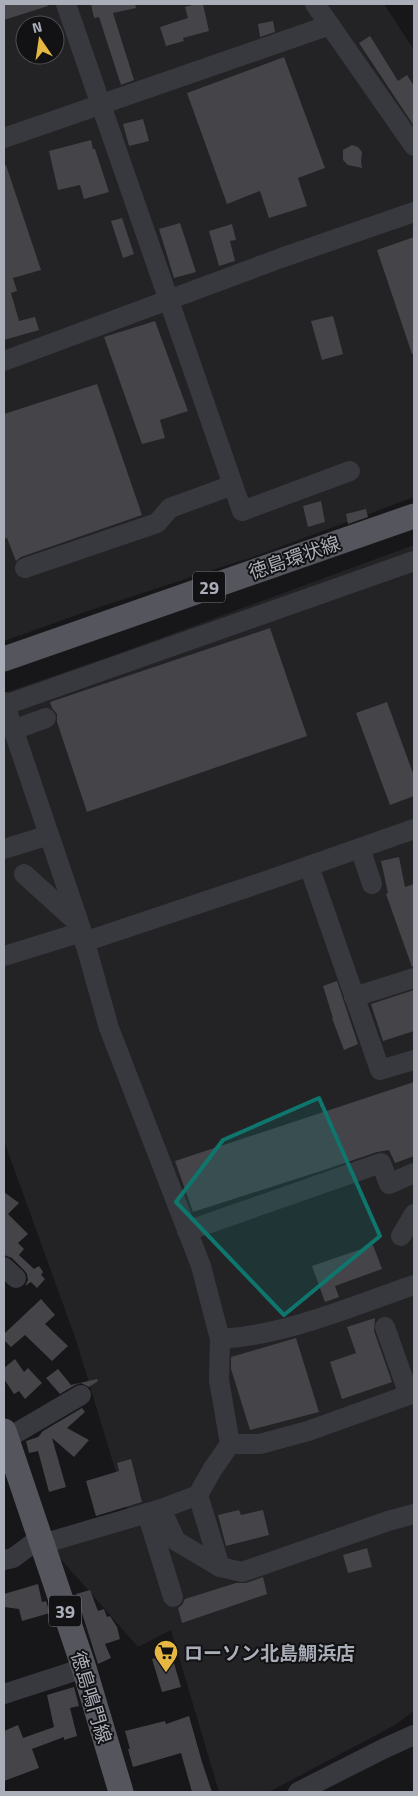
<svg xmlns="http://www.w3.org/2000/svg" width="418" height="1796" viewBox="0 0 418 1796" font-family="'Titillium Web','Noto Sans JP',sans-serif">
  <rect width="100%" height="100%" fill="#171719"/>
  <g fill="#232326" fill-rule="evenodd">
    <path d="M4,4H384L414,50V497L264,553L88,611L4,641ZM25,25H55V55H25Z"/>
    <path d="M414,545V1711L395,1725L269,1792H219L171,1630L138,1647L51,1548L127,1509L76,1340L4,1141V693L114,655Z"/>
  </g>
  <g fill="#444449">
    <path d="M4,4H47L48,6L4,20Z"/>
    <path d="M91,4H135L136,8L113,13L134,80L121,85L99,17L94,18Z"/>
    <path d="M196,4H203L209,31L183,38L184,41L166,46L160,27L188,18L185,7Z"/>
    <path d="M273,21L275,32L260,37L258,24Z"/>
    <path d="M370,36L398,81L407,75L414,86V126L359,43Z"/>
    <path d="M284,57L325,168L298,178L307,206L269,218L260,191L227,204L187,93Z"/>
    <path d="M143,119L149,141L129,146L123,124Z"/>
    <path d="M91,140L93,149H95L109,192L84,199L80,185L58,190L49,151Z"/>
    <path d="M352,145L358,147L362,152L361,161L362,168L348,165L343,160V150Z"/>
    <path d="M4,165H6L41,270L13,278L17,291L11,293L19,321L35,317L39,330L4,340Z"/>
    <path d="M122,218L134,254L123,258L111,221Z"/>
    <path d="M180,223L196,272L174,278L159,229Z"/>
    <path d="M232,224L236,240L230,241L235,261L219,266L209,231Z"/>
    <path d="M414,237V354H412L377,250Z"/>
    <path d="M333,316L343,354L322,360L311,321Z"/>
    <path d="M155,321L188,411L160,420L165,438L142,444L104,337Z"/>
    <path d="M97,384L142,515L21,557L16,561L7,538L4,539V414Z"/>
    <path d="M321,501L325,522L308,527L303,506Z"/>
    <path d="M366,509L368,517L348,524L346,514Z"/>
    <path d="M270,628L307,736L87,812L57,722V714L52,708L50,702Z"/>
    <path d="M387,702L414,776V796L390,805L356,713Z"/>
    <path d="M399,857L405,887L414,884V966L412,967L386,894L388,893L381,861Z"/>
    <path d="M337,981L358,1044L344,1050L332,1018H333L323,986Z"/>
    <path d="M414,990V1031L383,1041L371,1004Z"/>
    <path d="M414,1082V1156L395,1163L389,1150L377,1152L321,1171L193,1212L175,1161Z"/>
    <path d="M4,1192L19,1203L8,1214L28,1234L18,1243L24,1249L19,1255L34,1269L39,1266L43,1272L41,1275L45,1279L37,1288L31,1282L25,1286L28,1280L27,1274L24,1270L12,1258L4,1255Z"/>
    <path d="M373,1245L382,1269L335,1286L339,1297L325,1302L312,1266Z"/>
    <path d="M41,1299L55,1315L45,1324L68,1346L52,1361L25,1335L11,1347L4,1340V1334Z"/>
    <path d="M375,1318L374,1331L392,1382L342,1399L330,1362L356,1353L347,1327Z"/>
    <path d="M296,1338L319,1412L250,1430L231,1369V1357Z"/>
    <path d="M15,1359L24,1372L28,1368L42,1383L25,1399L19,1391L14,1394L4,1379V1368Z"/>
    <path d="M58,1369L71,1385L97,1379L98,1381L89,1387L81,1383L75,1385L60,1394L46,1378Z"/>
    <path d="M82,1408L85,1412L67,1428L89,1440L74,1457L52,1438L66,1487L49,1492L38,1451L29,1453L26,1441L38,1437L43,1431Z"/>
    <path d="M131,1459L142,1502L96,1516L86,1481L119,1471L117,1463Z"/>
    <path d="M239,1510L241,1515L263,1510L269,1535L226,1546L218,1515Z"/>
    <path d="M367,1548L372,1567L348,1573L343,1555Z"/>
    <path d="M263,1577L267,1594L182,1623L178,1608L182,1605L185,1599L236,1583H246Z"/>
    <path d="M38,1584L42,1602L46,1601L50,1613L22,1621L19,1609L4,1607V1594Z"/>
    <path d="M90,1590L98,1611L104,1609L107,1617L110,1616L117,1627L120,1639L105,1644L111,1658L98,1664L76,1594Z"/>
    <path d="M171,1653L181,1687L162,1692L152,1659Z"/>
    <path d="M74,1687L79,1706L70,1708L77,1736L64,1740V1737L32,1749L39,1768L4,1781V1731L18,1725L23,1738L54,1727L47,1695Z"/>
    <path d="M189,1716L202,1762L212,1792H192L181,1753L133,1767L128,1749H130L125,1731L165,1721L166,1724Z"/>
  </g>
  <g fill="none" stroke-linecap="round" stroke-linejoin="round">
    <g stroke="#38393e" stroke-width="20">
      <path d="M66,4L242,511L350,471"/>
      <path d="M315,4L414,146"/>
      <path d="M4,138L330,25"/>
      <path d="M4,361L281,258L414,212"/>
      <path d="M25,568L157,523L170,508L233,485"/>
      <path d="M4,702L82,932L109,1028L201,1266L220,1339L219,1380L230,1444L212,1470L198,1495L161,1509L42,1544"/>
      <path d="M5,705L414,561"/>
      <path d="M13,730L46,718"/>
      <path d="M360,848L372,884"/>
      <path d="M4,849L49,835"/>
      <path d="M309,866L380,1070L414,1060"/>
      <path d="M24,874L77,922"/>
      <path d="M84,942L269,880L414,829"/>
      <path d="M4,956L82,932"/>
      <path d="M354,997L414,978"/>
      <path d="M187,1231L381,1163L389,1184L414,1173"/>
      <path d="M401,1236L414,1214"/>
      <path d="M4,1267L16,1278"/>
      <path d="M385,1327L409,1395"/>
      <path d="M220,1339C287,1335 352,1306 414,1285"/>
      <path d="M4,1440L81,1395"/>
      <path d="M230,1444H260L308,1431L414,1393"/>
      <path d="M198,1495L220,1567L242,1572L388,1521L414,1514"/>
      <path d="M161,1509L176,1541L220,1567"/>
      <path d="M147,1513L173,1597"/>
      <path d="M4,1560L13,1558L40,1538"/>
      <path d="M4,1694L84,1668"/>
      <path d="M298,1792L385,1748L414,1735"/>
    </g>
    <g stroke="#55565d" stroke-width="25">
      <path d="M4,659L414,516"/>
      <path d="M4,1431L84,1668L121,1792"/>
    </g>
  </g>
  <path fill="#0f766e" fill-opacity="0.2" stroke="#0f766e" stroke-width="4" stroke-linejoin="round" d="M319,1098L380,1236L284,1315L176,1202L223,1140Z"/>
  <defs>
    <symbol id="supermarket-pin" viewBox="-11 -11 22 30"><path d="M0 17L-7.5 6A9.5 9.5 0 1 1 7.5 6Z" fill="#e6b842" stroke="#121214"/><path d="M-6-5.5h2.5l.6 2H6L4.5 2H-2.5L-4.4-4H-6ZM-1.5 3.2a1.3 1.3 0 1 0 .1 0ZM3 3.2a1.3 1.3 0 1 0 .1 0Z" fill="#111"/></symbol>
  </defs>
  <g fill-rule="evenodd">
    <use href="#supermarket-pin" x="152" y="1638" width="28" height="38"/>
  </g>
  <g text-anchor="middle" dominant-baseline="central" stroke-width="4" stroke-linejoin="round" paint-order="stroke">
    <g fill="#121214" stroke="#7c7f87" stroke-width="1">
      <rect x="193" y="571.5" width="32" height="31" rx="4"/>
      <rect x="49" y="1595.5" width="32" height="31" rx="4"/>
    </g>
    <g font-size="18" font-weight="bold" fill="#aaaeb8">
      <text x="209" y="587">29</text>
      <text x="65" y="1611">39</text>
    </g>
    <g font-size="19" fill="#aaaeb8" stroke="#121214">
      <text transform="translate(294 557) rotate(-19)">徳島環状線</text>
      <text transform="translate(92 1697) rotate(73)">徳島鳴門線</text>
    </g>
    <g font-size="19" font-weight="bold" fill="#aaaeb8" stroke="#121214" text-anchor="start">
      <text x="184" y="1652">ローソン北島鯛浜店</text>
    </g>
  </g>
  <rect width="418" height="1796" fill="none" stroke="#aaaeb8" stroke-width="10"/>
  <g transform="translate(40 40) rotate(347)"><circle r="24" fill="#121214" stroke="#4f5056"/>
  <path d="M0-4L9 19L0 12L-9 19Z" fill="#e6b842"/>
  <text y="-8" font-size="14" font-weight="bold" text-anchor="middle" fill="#aaaeb8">N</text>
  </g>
</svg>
